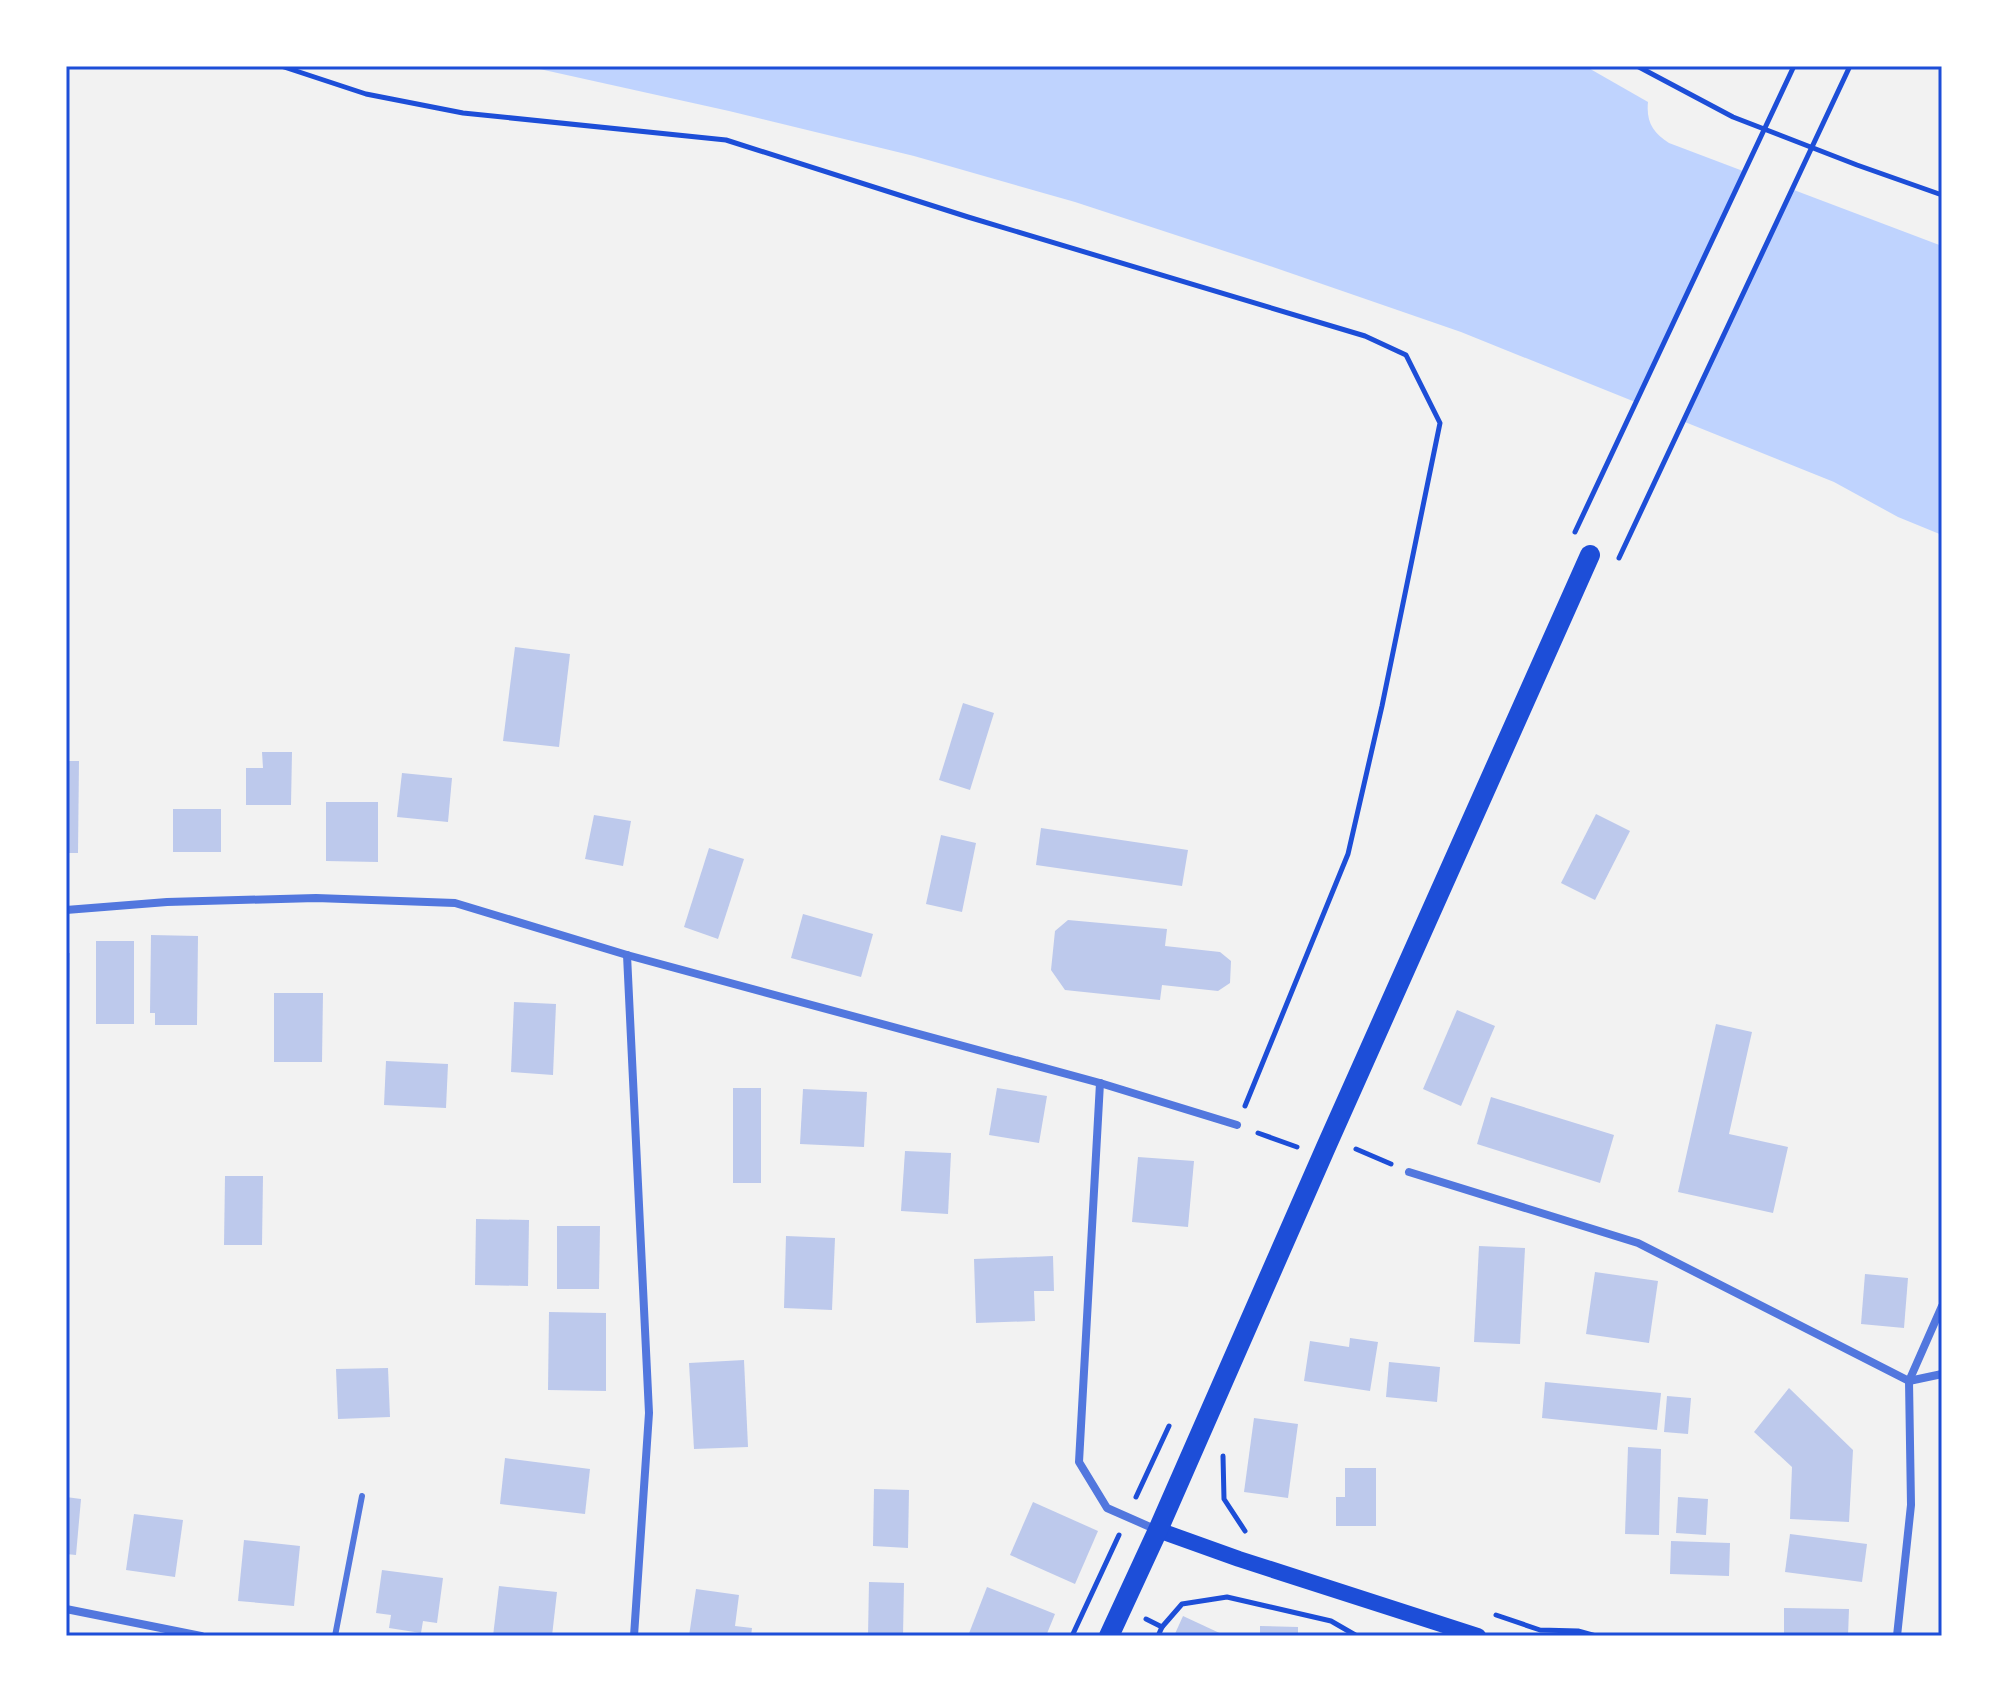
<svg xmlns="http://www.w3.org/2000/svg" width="2008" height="1702" viewBox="0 0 2008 1702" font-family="Spectral,serif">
  <rect width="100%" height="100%" fill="#f2f2f2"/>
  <path fill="#bfd3fe" d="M526,66H1585L1648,102C1646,122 1653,133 1669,143L1942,246V535L1898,517L1834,482L1461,332L1261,263L1075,202L914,156L729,111Z"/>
  <path fill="#f2f2f2" d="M1746,168L1794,186L1681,426L1634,406Z"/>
  <g fill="#bdc9ec">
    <path d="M515,647L570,654L559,747L503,741Z"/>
    <path d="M963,703L994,713L970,790L939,780Z"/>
    <path d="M262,752H292L291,805H246V768H263Z"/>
    <path d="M66,761H79L78,853H66Z"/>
    <path d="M402,773L452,778L448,822L397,817Z"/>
    <path d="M326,802H378V862L326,861Z"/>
    <rect x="173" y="809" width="48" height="43"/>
    <path d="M1596,814L1630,831L1595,900L1561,883Z"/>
    <path d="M594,815L631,821L623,866L585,859Z"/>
    <path d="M1041,828L1188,850L1182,886L1036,865Z"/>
    <path d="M941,835L976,843L962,912L926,904Z"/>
    <path d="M709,848L744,859L718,939L684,927Z"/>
    <path d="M803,914L873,934L861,977L791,958Z"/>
    <path d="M1068,920L1167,929L1165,946L1220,952L1231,961L1230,983L1218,991L1162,985L1160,1000L1065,990L1051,970L1055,931Z"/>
    <path d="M151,935L198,936L197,1025H155V1013H150Z"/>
    <rect x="96" y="941" width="38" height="83"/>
    <path d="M66,953H70L69,1024H66Z"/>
    <path d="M274,993H323L322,1062H274Z"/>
    <path d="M514,1002L556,1004L553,1075L511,1072Z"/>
    <path d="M1457,1010L1495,1026L1461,1106L1423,1089Z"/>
    <path d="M1716,1024L1752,1032L1729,1134L1788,1147L1773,1213L1678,1192Z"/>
    <path d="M386,1061L448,1064L446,1108L384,1105Z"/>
    <rect x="733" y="1088" width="28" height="95"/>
    <path d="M997,1088L1047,1096L1039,1143L989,1135Z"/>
    <path d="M803,1089L867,1092L864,1147L800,1144Z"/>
    <path d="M1491,1097L1614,1135L1600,1183L1477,1144Z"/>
    <path d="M905,1151L951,1153L948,1214L901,1211Z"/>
    <path d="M1138,1157L1194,1161L1188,1227L1132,1222Z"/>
    <path d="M225,1176H263L262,1245H224Z"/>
    <path d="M476,1219L529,1220L528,1286L475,1285Z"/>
    <path d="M557,1226H600L599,1289H557Z"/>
    <path d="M786,1236L835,1238L832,1310L784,1308Z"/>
    <path d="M1479,1246L1525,1248L1520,1344L1474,1342Z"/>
    <path d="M1053,1256L1054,1291H1034L1035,1321L976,1323L974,1259Z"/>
    <path d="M1595,1272L1658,1281L1649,1343L1586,1334Z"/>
    <path d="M1865,1274L1908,1278L1904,1328L1861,1324Z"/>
    <path d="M549,1312L606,1313V1391L548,1390Z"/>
    <path d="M1350,1338L1378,1342L1370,1391L1304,1381L1310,1341L1349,1347Z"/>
    <path d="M744,1360L748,1447L694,1449L689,1363Z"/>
    <path d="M1389,1362L1440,1367L1437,1402L1386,1397Z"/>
    <path d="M388,1368L390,1417L338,1419L336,1369Z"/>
    <path d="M1545,1382L1661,1393L1657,1430L1542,1418Z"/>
    <path d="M1789,1388L1853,1450L1849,1522L1790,1519L1792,1467L1754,1432Z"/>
    <path d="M1667,1396L1691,1398L1688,1434L1664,1432Z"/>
    <path d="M1254,1418L1298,1424L1288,1498L1244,1492Z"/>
    <path d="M1628,1447L1661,1449L1659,1535L1625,1534Z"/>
    <path d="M505,1458L590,1469L585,1514L500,1504Z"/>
    <path d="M1345,1468H1376V1526H1336V1497H1345Z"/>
    <path d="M874,1489L909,1490L908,1548L873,1546Z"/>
    <path d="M66,1497L81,1499L76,1555L66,1554Z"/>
    <path d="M1678,1497L1708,1499L1706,1535L1676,1533Z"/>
    <path d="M1033,1502L1098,1531L1075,1584L1010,1555Z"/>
    <path d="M134,1514L183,1520L175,1577L126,1570Z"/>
    <path d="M1790,1534L1867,1544L1862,1582L1785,1572Z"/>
    <path d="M244,1540L300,1546L294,1606L238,1601Z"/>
    <path d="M1671,1541L1730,1543L1729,1576L1670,1574Z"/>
    <path d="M382,1570L443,1578L437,1623L423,1621L421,1633L389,1628L391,1615L376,1613Z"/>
    <path d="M869,1582L904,1583L903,1636H868Z"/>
    <path d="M499,1586L557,1592L552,1636H493Z"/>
    <path d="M987,1587L1055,1614L1046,1636H968Z"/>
    <path d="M696,1589L739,1595L735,1626L752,1628L751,1636H689Z"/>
    <path d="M1784,1608L1849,1609L1848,1636H1784Z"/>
    <path d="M1183,1616L1226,1636H1174Z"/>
    <path d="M1260,1626L1298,1627V1636H1260Z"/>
  </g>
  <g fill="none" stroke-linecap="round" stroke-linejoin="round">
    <g stroke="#1d4ed8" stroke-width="5">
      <path d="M281,66L366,94L463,113L726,140L968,217L1365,336L1406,355L1440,423L1382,706L1348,854L1245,1106"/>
      <path d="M1637,66L1733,117L1857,165L1942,195"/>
      <path d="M1575,532L1794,66"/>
      <path d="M1619,558L1850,66"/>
      <path d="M1258,1133L1297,1147"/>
      <path d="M1356,1149L1391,1164"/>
      <path d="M1223,1456L1224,1499L1245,1531"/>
      <path d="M1136,1497L1169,1426"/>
      <path d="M1496,1615L1540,1630L1578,1631L1596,1636"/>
      <path d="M1146,1619L1162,1627L1182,1604L1227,1597L1331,1621L1357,1636"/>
      <path d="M1072,1636L1119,1535"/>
      <path d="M1158,1636L1162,1627"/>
    </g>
    <path stroke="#5277de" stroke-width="6" d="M335,1636L362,1496"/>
    <g stroke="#5277de" stroke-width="8">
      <path d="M66,910L167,902L316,898L455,903L627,955L1100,1083L1237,1125"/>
      <path d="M627,955L649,1413L634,1636"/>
      <path d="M1100,1083L1079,1462L1107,1508L1157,1530"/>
      <path d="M1409,1172L1638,1243L1909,1381"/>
      <path d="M1909,1381L1942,1374"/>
      <path d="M66,1609L201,1636"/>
      <path d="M1897,1636L1911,1505L1909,1381L1942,1306"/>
    </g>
    <path stroke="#1d4ed8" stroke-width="16" d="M1158,1530L1239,1559L1478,1636"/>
    <path stroke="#1d4ed8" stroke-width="20" d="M1109,1636L1158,1530L1326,1147L1590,555"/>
  </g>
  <rect width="2008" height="1702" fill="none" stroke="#ffffff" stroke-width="136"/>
  <rect x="68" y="68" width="1872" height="1566" fill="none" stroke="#1d4ed8" stroke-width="3"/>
</svg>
